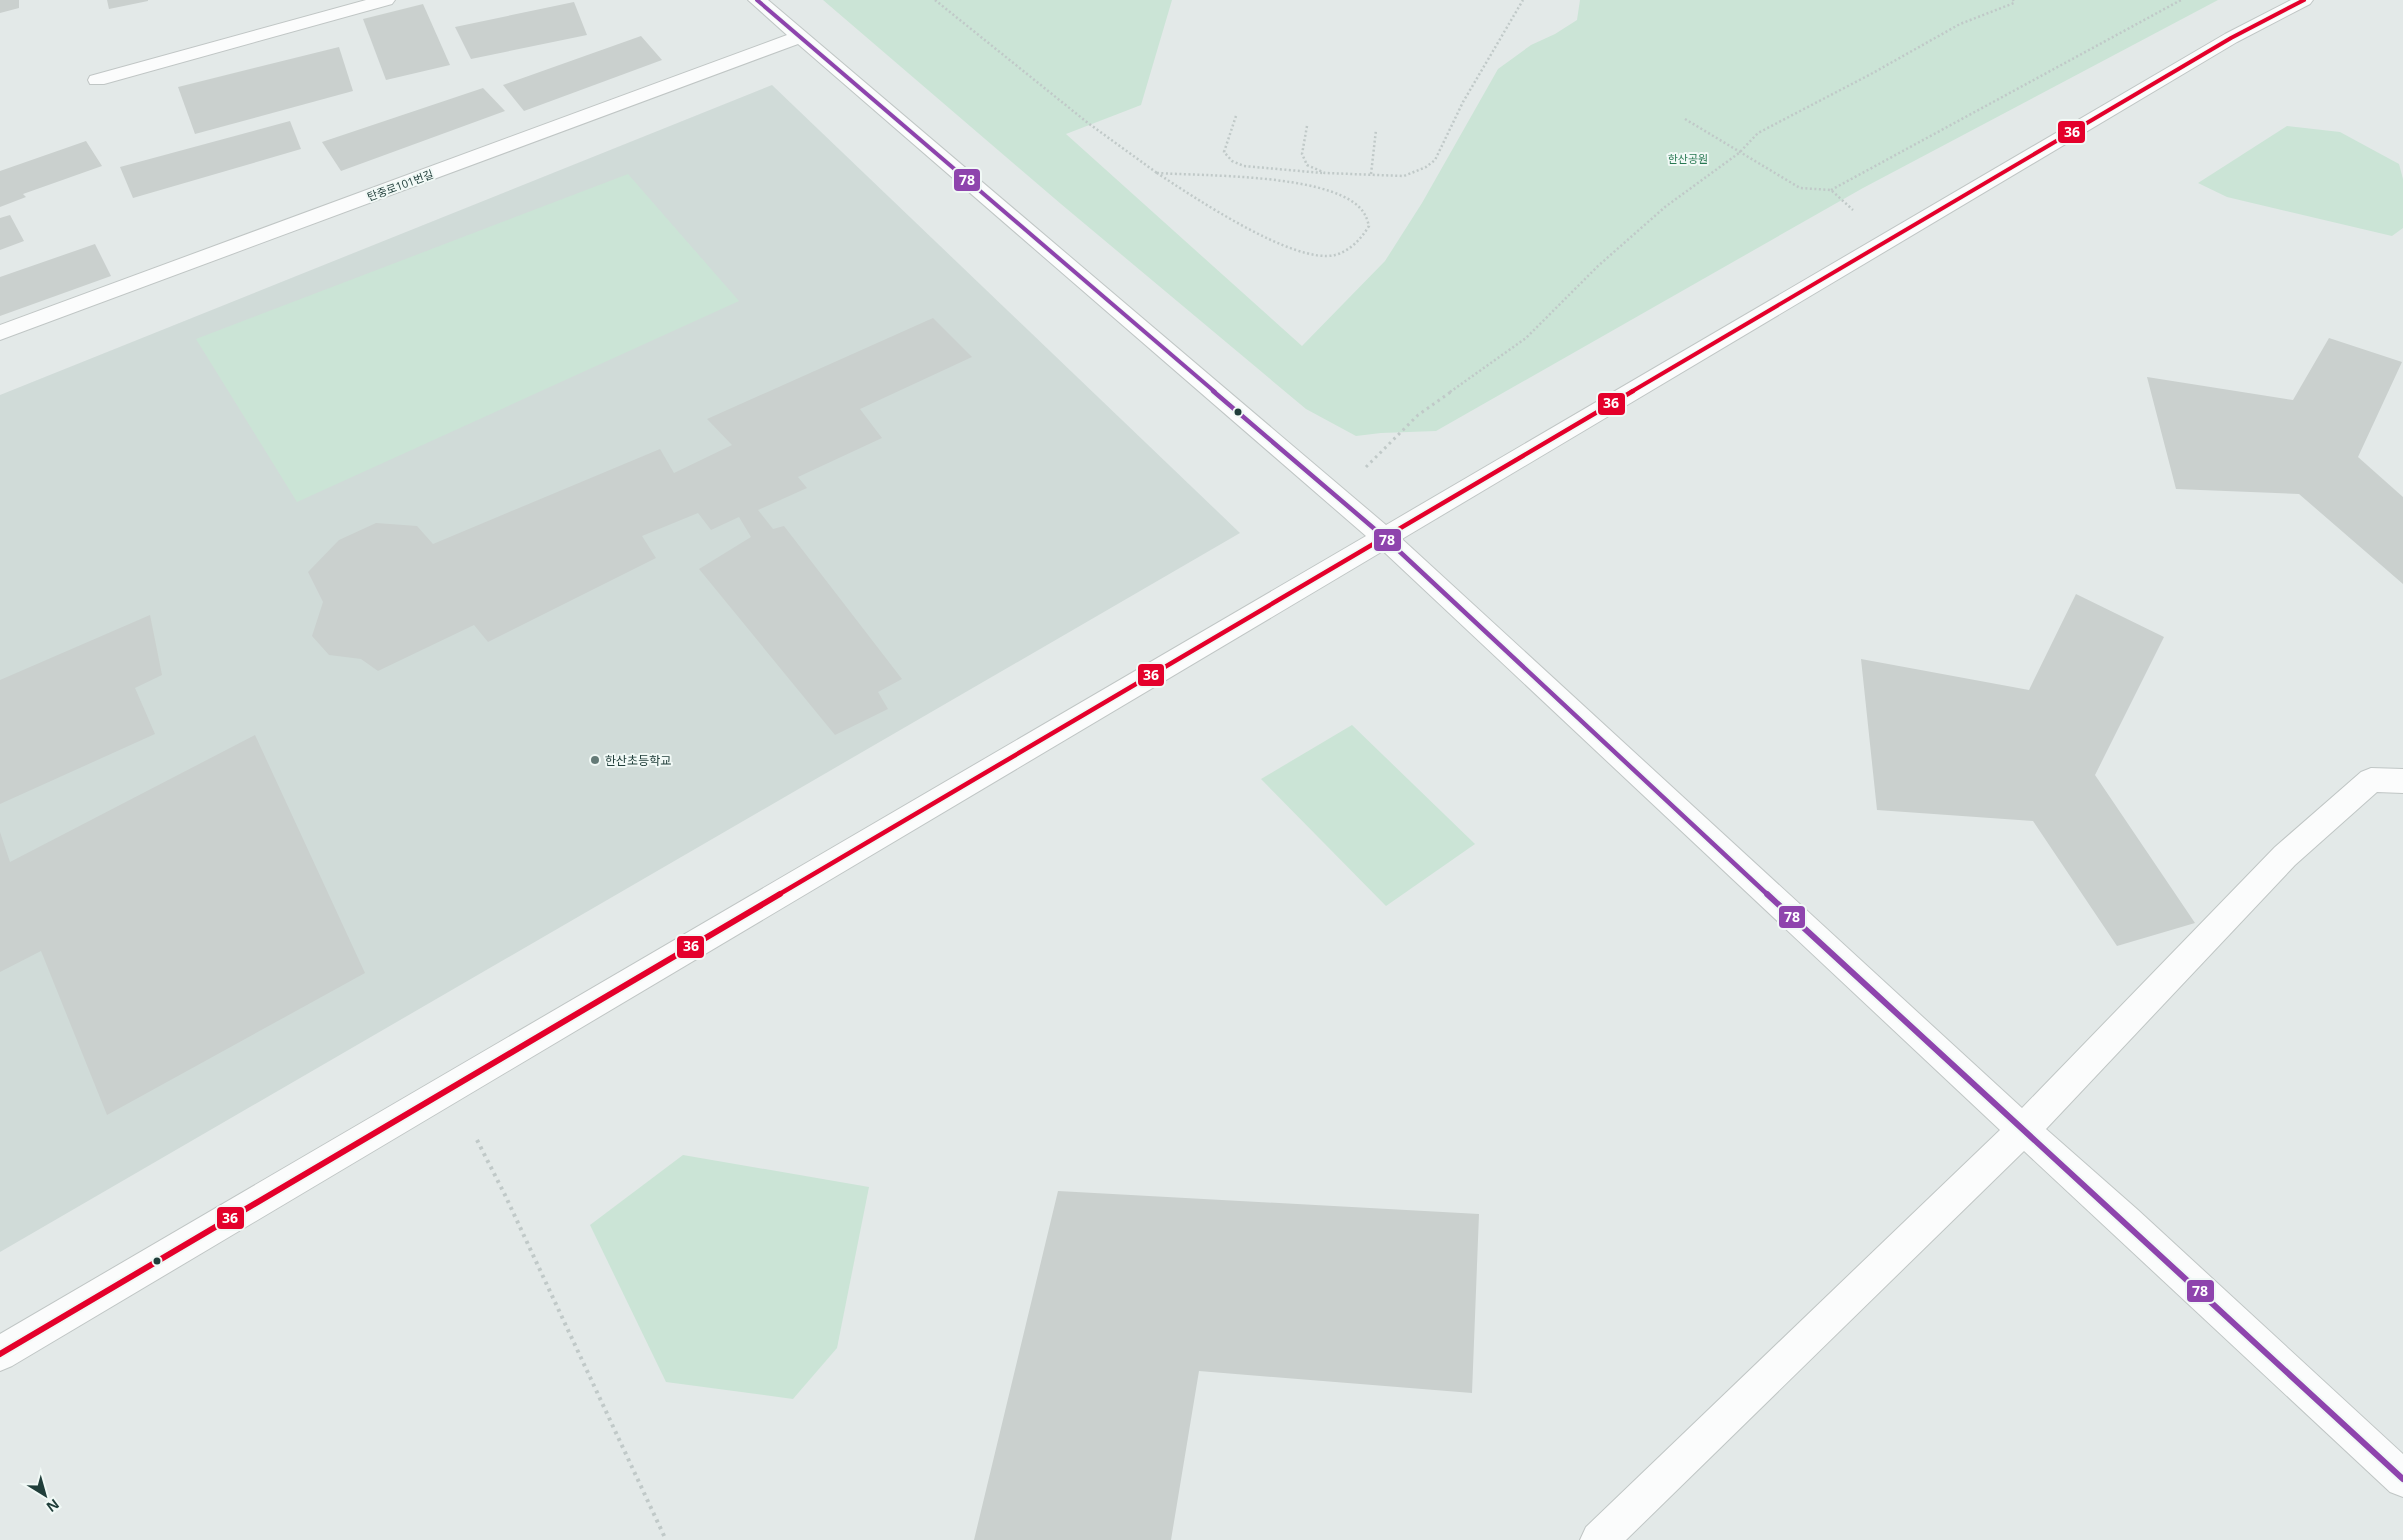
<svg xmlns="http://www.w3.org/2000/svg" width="2403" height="1540" viewBox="0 0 2403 1540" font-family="'Open Sans','Noto Sans KR',sans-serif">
  <rect width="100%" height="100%" fill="#e3e9e8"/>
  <path fill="#d0dbd8" d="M772,85L1240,533L0,1252V395Z"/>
  <g fill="#cbe4d6">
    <path d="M823,0H1172L1141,105L1066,134L1302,346L1385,261L1422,203L1498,69L1531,45L1555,34L1577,20L1580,0H2218L1863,188L1436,431L1381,433L1356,436L1306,409L1061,204Z"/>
    <path d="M2287,126L2340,132L2399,164L2403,179V228L2392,236L2227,197L2198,183Z"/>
    <path d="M628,174L739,301L297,502L196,339Z"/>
    <path d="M1352,725L1475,844L1386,906L1261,779Z"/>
    <path d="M683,1155L869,1187L837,1348L793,1399L666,1382L590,1225Z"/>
  </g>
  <g fill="#cad0ce">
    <path d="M0,0H19V8L0,13Z"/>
    <path d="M107,0H148V1L109,9Z"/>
    <path d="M574,2L587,35L471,59L455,27Z"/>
    <path d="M423,4L450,65L386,80L363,19Z"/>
    <path d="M641,36L662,60L524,111L503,85Z"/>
    <path d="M339,47L353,91L195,134L178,87Z"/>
    <path d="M483,88L505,111L341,171L322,142Z"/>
    <path d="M290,121L301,149L133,198L120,167Z"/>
    <path d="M86,141L102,166L23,194L26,197L0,207V171Z"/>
    <path d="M10,215L24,241L0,250V218Z"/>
    <path d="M95,244L111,276L0,316V277Z"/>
    <path d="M933,318L972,357L860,409L882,438L798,477L807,488L758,510L773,529L784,526L902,679L878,692L888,709L835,735L699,569L751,537L739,517L711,530L698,513L642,536L656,558L488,642L474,625L378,671L361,659L329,655L312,636L323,602L308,572L339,540L376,523L417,526L433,544L660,449L674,473L732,445L707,419Z"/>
    <path d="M2329,338L2402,362L2358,457L2403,497V584L2299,494L2176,489L2147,377L2293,400Z"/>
    <path d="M2076,594L2164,637L2095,775L2195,923L2117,946L2033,821L1877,810L1861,659L2029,690Z"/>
    <path d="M150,615L162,675L135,688L155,734L0,804V680Z"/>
    <path d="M255,735L365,973L107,1115L41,951L0,972V832L10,862Z"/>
    <path d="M1058,1191L1479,1214L1472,1393L1199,1371L1171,1540H974Z"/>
  </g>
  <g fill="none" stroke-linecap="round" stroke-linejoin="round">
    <defs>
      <g id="minor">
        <path d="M366,0H395L392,4L104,84H90L88,80L90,76Z"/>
        <path d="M748,0H768L1386,525L2225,34L2291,0H2313L2310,4L2237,42L1402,539L2022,1108L2275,847L2361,772L2371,768L2403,769V793L2377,792L2295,865L2046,1129L2138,1210L2403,1454V1497L2390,1492L2024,1151L1626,1540H1580L1586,1527L2000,1130L1383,551L12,1366L0,1371V1334L1366,536L798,44L0,340V325L787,35Z"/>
      </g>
    </defs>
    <use href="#minor" stroke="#c0c6c5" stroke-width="2"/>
    <g stroke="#c0c9c8" stroke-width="2.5" stroke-dasharray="2 2.5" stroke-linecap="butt">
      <path d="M935,0L1088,123L1157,173"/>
      <path d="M1236,116L1224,152L1232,161L1244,166L1322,173"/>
      <path d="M1685,119L1800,188L1831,190L1853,210"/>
      <path d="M1307,126L1302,154L1307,165L1325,173L1404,176L1426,167L1435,160L1463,102L1523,0"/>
      <path d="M1157,173C1205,176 1323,174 1358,206C1364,211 1367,218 1369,226C1361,239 1350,251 1335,255C1294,265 1192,196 1157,173Z"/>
      <path d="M1371,174L1376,130"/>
      <path d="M1831,190L2181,0"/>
      <path d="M1450,392L1526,338L1598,266L1665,207L1739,153L1758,133L1871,74L1960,24L2014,3L2013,0"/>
    </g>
    <path stroke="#c0c9c8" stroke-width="3" stroke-dasharray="2.5 4" stroke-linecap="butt" d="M1366,467L1418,415L1452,391"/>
    <path stroke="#c0c9c8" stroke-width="4" stroke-dasharray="3 4.5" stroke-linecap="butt" d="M477,1140L505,1195L666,1540"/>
    <use href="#minor" fill="#fbfcfc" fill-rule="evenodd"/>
    <defs>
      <path id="bus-1-far2" d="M757,0L1215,392"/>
      <path id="bus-1-far1" d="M1213,391L1384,537L1768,895"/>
      <path id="bus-1" d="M1767,894L2403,1479"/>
      <path id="bus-2-far2" d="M1631,392L2231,38L2304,0"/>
      <path id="bus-2-far1" d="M778,895L1633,391"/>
      <path id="bus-2" d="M0,1354L780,894"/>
    </defs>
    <use href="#bus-1-far2" stroke="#f1f9f6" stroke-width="6"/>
    <use href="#bus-1-far1" stroke="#f1f9f6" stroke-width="8"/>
    <use href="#bus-1" stroke="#f1f9f6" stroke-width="10"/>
    <use href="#bus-2-far2" stroke="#f1f9f6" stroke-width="6"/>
    <use href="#bus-2-far1" stroke="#f1f9f6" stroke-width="8"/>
    <use href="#bus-2" stroke="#f1f9f6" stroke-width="10"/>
    <use href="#bus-1-far2" stroke="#8e44ad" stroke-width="4"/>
    <use href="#bus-1-far1" stroke="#8e44ad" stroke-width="4.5"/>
    <use href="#bus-1" stroke="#8e44ad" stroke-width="6"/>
    <use href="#bus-2-far2" stroke="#e4002b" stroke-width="4"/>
    <use href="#bus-2-far1" stroke="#e4002b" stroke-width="4.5"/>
    <use href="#bus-2" stroke="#e4002b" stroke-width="6"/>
  </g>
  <g fill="#203e3a" stroke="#f1f9f6" stroke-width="2">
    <circle cx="1238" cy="412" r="4.5"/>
    <circle cx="157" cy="1261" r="4.5"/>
  </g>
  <circle fill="#647a77" stroke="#f1f9f6" stroke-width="2" cx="595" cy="760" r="5"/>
  <g text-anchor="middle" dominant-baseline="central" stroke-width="4" stroke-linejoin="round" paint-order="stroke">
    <g font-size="11" fill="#277852" stroke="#f1f9f6">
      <text x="1688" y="158">한산공원</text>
    </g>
    <g font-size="11" fill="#203e3a" stroke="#f1f9f6">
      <text transform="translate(400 185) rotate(-20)">탄중로101번길</text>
    </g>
    <g font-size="12" fill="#203e3a" stroke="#f1f9f6" text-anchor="start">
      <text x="605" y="760">한산초등학교</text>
    </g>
  </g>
  <g stroke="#f1f9f6" stroke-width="2">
    <rect x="2057" y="120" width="29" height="24" rx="5" fill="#e4002b"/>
    <rect x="953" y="168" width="28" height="24" rx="5" fill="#8e44ad"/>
    <rect x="1597" y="392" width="29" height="24" rx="5" fill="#e4002b"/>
    <rect x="1373" y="528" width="29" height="24" rx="5" fill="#8e44ad"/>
    <rect x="1137" y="663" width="28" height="24" rx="5" fill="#e4002b"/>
    <rect x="1778" y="905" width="28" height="24" rx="5" fill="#8e44ad"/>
    <rect x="676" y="935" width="29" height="24" rx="5" fill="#e4002b"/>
    <rect x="216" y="1206" width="29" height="24" rx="5" fill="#e4002b"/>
    <rect x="2186" y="1279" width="29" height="24" rx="5" fill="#8e44ad"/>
  </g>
  <g font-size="14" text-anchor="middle" font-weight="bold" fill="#fff">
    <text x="2072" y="137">36</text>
    <text x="967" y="185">78</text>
    <text x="1611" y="408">36</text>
    <text x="1387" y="545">78</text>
    <text x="1151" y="680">36</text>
    <text x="1792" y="922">78</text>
    <text x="691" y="951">36</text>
    <text x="230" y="1223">36</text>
    <text x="2200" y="1296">78</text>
  </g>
  <g transform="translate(45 1495) rotate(143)" stroke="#f1f9f6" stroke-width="4" paint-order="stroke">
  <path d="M0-4L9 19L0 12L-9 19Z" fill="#203e3a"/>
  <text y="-8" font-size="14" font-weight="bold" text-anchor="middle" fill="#203e3a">N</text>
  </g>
</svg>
